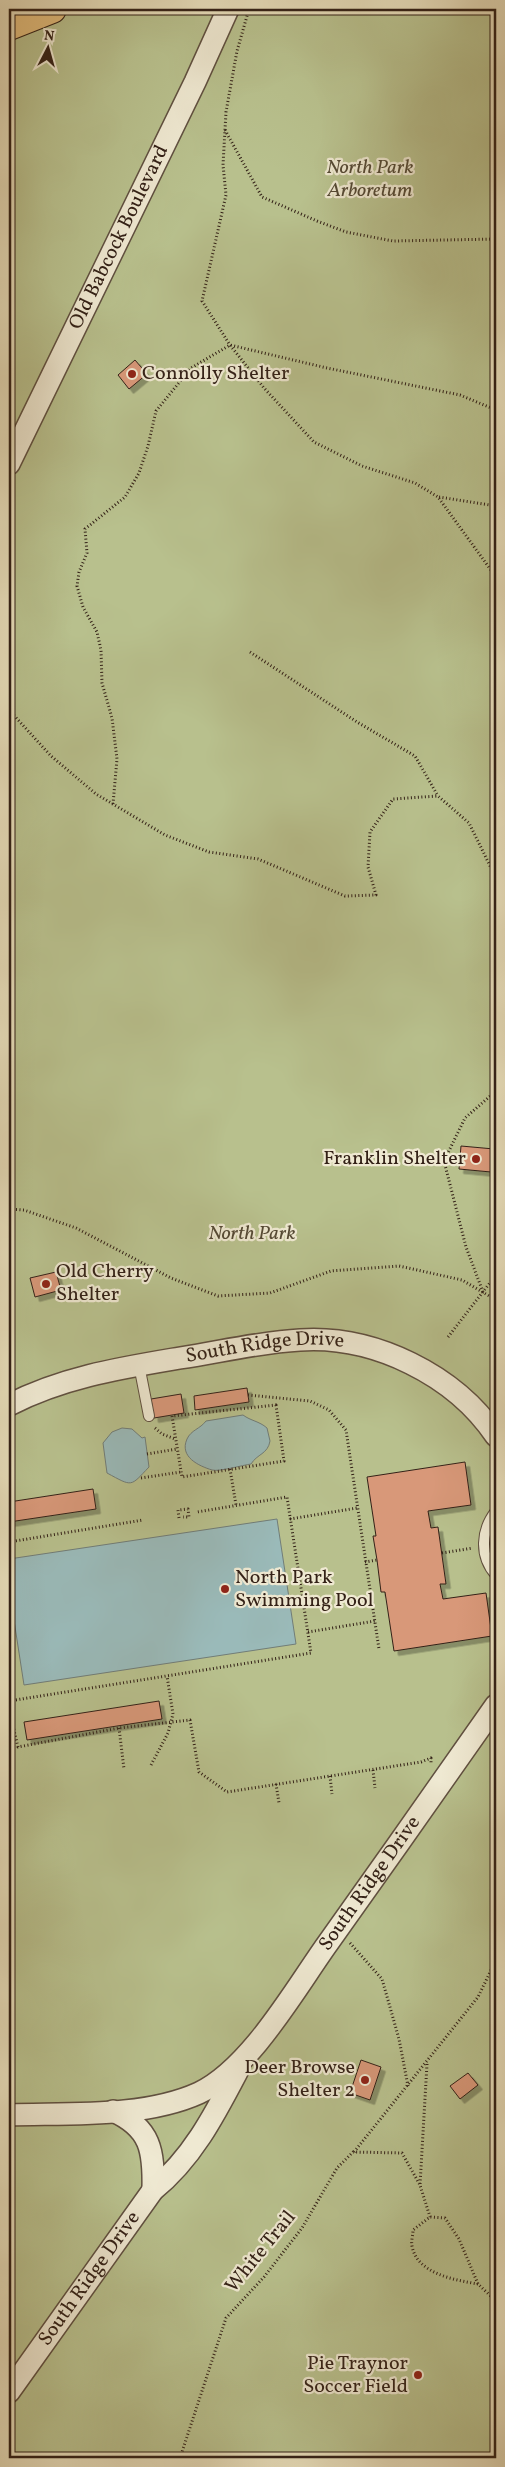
<svg xmlns="http://www.w3.org/2000/svg" width="505" height="2467" viewBox="0 0 505 2467" font-family="Vollkorn,serif">
  <defs>
    <filter id="shadow"><feDropShadow dx="4.5" dy="4.5" stdDeviation="0" flood-color="#0004"/></filter>
  </defs>
  <rect width="100%" height="100%" fill="#e6ddba"/>
  <filter id="stains"><feTurbulence type="fractalNoise" baseFrequency=".004" numOctaves="4"/><feColorMatrix values="0 0 0 0 .2 0 0 0 0 .09 0 0 0 0 .02 0 0 0 .5 -.17"/></filter>
  <radialGradient id="worn" r=".72"><stop offset=".6" stop-color="#630" stop-opacity="0"/><stop offset="1" stop-color="#630" stop-opacity=".3"/></radialGradient>
  <rect fill="#b8c08d" stroke="#767052" x="9" y="9" width="487" height="2449"/>
  <g fill="#9abab9" stroke="#717d78">
    <path d="M243,1415C251,1421 259,1421 267,1428L270,1441C268,1454 257,1454 251,1464C243,1465 219,1472 212,1470C199,1466 179,1457 187,1439C191,1430 200,1429 206,1421Z"/>
    <path d="M122,1428L132,1429L142,1438L145,1437L149,1467C130,1487 133,1487 107,1473L103,1443L112,1432Z"/>
    <path d="M277,1519L296,1644L24,1685L9,1588V1559Z"/>
  </g>
  <g fill="#d89879" stroke="#332117" filter="url(#shadow)">
    <path d="M135,360L147,374L129,389L118,375Z"/>
    <path d="M461,1146L494,1149L491,1172L459,1169Z"/>
    <path d="M56,1272L61,1290L35,1297L30,1278Z"/>
    <path d="M247,1388L249,1402L195,1410L194,1396Z"/>
    <path d="M181,1394L184,1413L154,1418L151,1399Z"/>
    <path d="M465,1462L471,1505L428,1511L431,1528L438,1527L446,1584H440L443,1599L486,1593L492,1636L394,1651L385,1592H381L377,1560L373,1536H376L367,1477Z"/>
    <path d="M93,1489L96,1509L9,1522V1502Z"/>
    <path d="M159,1701L162,1719L27,1740L24,1722Z"/>
    <path d="M361,2060L381,2067L370,2100L350,2093Z"/>
    <path d="M468,2073L478,2085L460,2099L450,2086Z"/>
  </g>
  <g fill="none" stroke-linecap="round" stroke-linejoin="round">
    <defs>
      <g id="service">
        <path d="M139,1365L149,1416"/>
        <path d="M496,1511C481,1530 479,1556 496,1575"/>
      </g>
      <g id="minor">
        <path id="s1" d="M9,464L195,82L228,9"/>
        <path id="s2" d="M9,1405C63,1377 121,1368 180,1358C220,1352 260,1342 300,1340C374,1335 455,1375 496,1436"/>
        <path d="M113,2111C151,2128 154,2151 153,2190"/>
        <path id="s3" d="M9,2115C68,2113 144,2118 199,2093C251,2068 295,1989 328,1943C384,1864 441,1784 496,1705"/>
        <path id="s4" d="M9,2392L153,2190C192,2159 215,2114 238,2070"/>
      </g>
      <path id="primary" d="M9,26L52,9"/>
    </defs>
    <use href="#service" stroke="#605040" stroke-width="12"/>
    <use href="#minor" stroke="#605040" stroke-width="24"/>
    <use href="#primary" stroke="#332117" stroke-width="30"/>
    <g stroke="#332117" stroke-width="3" stroke-dasharray="1 2.5" stroke-linecap="butt">
      <path d="M249,9L237,51L226,112L223,165L226,195L202,301L230,345L264,388L314,442L362,466L415,483L438,497L496,577"/>
      <path d="M225,130L262,197L317,221L346,232L393,241L496,239"/>
      <path d="M439,497L496,506"/>
      <path d="M250,652L357,722L415,756L438,796"/>
      <path d="M9,710L51,756L96,794L165,835L209,852L258,859L345,896L376,895L368,867L370,832L393,799L438,796L469,823L496,878"/>
      <path d="M113,804L117,759L112,718L102,683L101,650L97,632L83,607L77,586L79,572L87,553L85,529L125,497L139,473L148,446L156,411L191,368L230,345L327,368L460,395L496,410"/>
      <path d="M9,1209L24,1210L76,1228L171,1278L218,1296L270,1293L331,1271L399,1266L462,1280L496,1300"/>
      <path d="M483,1292L466,1247L444,1161L465,1118L496,1091"/>
      <path d="M448,1337L496,1275"/>
      <path d="M248,1395L310,1401L329,1410L346,1430L379,1649"/>
      <path d="M276,1405L284,1461L182,1477L172,1416Z"/>
      <path d="M155,1428L162,1434L175,1439"/>
      <path d="M147,1454L177,1449"/>
      <path d="M230,1469L236,1505"/>
      <path d="M141,1478L181,1472"/>
      <path d="M179,1518L178,1510L188,1509L189,1517H183"/>
      <path d="M290,1519L357,1508"/>
      <path d="M9,1542L143,1520"/>
      <path d="M442,1553L473,1548"/>
      <path d="M365,1562L377,1560"/>
      <path d="M308,1632L375,1621"/>
      <path d="M9,1701L311,1653L287,1497L197,1512"/>
      <path d="M9,1723L12,1722L18,1747L119,1728L190,1720L199,1772L227,1792L421,1762L431,1758V1764"/>
      <path d="M119,1728L124,1769"/>
      <path d="M151,1765L168,1733L173,1714L167,1676"/>
      <path d="M373,1770L375,1788"/>
      <path d="M330,1776L332,1794"/>
      <path d="M276,1784L279,1803"/>
      <path d="M350,1943L382,1979L399,2039L408,2086"/>
      <path d="M427,2064L420,2185L430,2217"/>
      <path d="M354,2152L478,1997L496,1960"/>
      <path d="M478,2284C455,2280 417,2274 412,2246C411,2241 413,2235 413,2230L430,2217L445,2218L459,2239L478,2284L496,2301"/>
      <path d="M180,2458L226,2318L264,2277L302,2228L337,2168L353,2152L402,2153L420,2185"/>
    </g>
    <use href="#service" stroke="#efe9d2" stroke-width="10"/>
    <use href="#minor" stroke="#efe9d2" stroke-width="21"/>
    <use href="#primary" stroke="#e3be7d" stroke-width="28"/>
  </g>
  <g fill="#8f2418" stroke="#efe9d2" stroke-width="2">
    <circle cx="132" cy="374" r="5"/>
    <circle cx="476" cy="1159" r="5"/>
    <circle cx="46" cy="1284" r="5"/>
    <circle cx="225" cy="1589" r="5"/>
    <circle cx="365" cy="2080" r="5"/>
    <circle cx="418" cy="2375" r="5"/>
  </g>
  <g text-anchor="middle" dominant-baseline="central" stroke-width="4.5" stroke-linejoin="round" paint-order="stroke">
    <g font-size="20" font-style="italic" fill="#544934" stroke="#efe9d2">
      <text x="370" y="168">North Park<tspan x="370" dy="23">Arboretum</tspan></text>
      <text x="252" y="1234">North Park</text>
    </g>
    <g font-size="20" fill="#332117" stroke="#efe9d2">
      <text stroke="none"><textPath href="#s1" startOffset="252">Old Babcock Boulevard</textPath></text>
      <text stroke="none"><textPath href="#s2" startOffset="264">South Ridge Drive</textPath></text>
      <text stroke="none"><textPath href="#s3" startOffset="465">South Ridge Drive</textPath></text>
      <text transform="translate(261 2252) rotate(-51)">White Trail</text>
      <text stroke="none"><textPath href="#s4" startOffset="139">South Ridge Drive</textPath></text>
    </g>
    <g font-size="20" fill="#332117" stroke="#efe9d2" text-anchor="start">
      <text x="142" y="374">Connolly Shelter</text>
      <text x="466" y="1159" text-anchor="end">Franklin Shelter</text>
      <text x="56" y="1272">Old Cherry<tspan x="56" dy="23">Shelter</tspan></text>
      <text x="235" y="1578">North Park<tspan x="235" dy="23">Swimming Pool</tspan></text>
      <text x="355" y="2068" text-anchor="end">Deer Browse<tspan x="355" dy="23">Shelter 2</tspan></text>
      <text x="408" y="2364" text-anchor="end">Pie Traynor<tspan x="408" dy="23">Soccer Field</tspan></text>
    </g>
  </g>
  <rect width="505" height="2467" fill="none" stroke="#e6ddba" stroke-width="30"/>
  <rect x="10" y="10" width="485" height="2447" fill="none" stroke="#332117" stroke-width="2.5"/>
  <rect x="15" y="15" width="475" height="2437" fill="none" stroke="#332117"/>
  <g transform="translate(48 48) rotate(6)" stroke="#efe9d2" stroke-width="4" paint-order="stroke">
  <path d="M0-4L9 19L0 12L-9 19Z" fill="#332117"/>
  <text y="-8" font-size="14" font-weight="bold" text-anchor="middle" fill="#332117">N</text>
  </g>
  <rect width="100%" height="100%" filter="url(#stains)"/>
  <rect width="100%" height="100%" fill="url(#worn)"/>
</svg>
